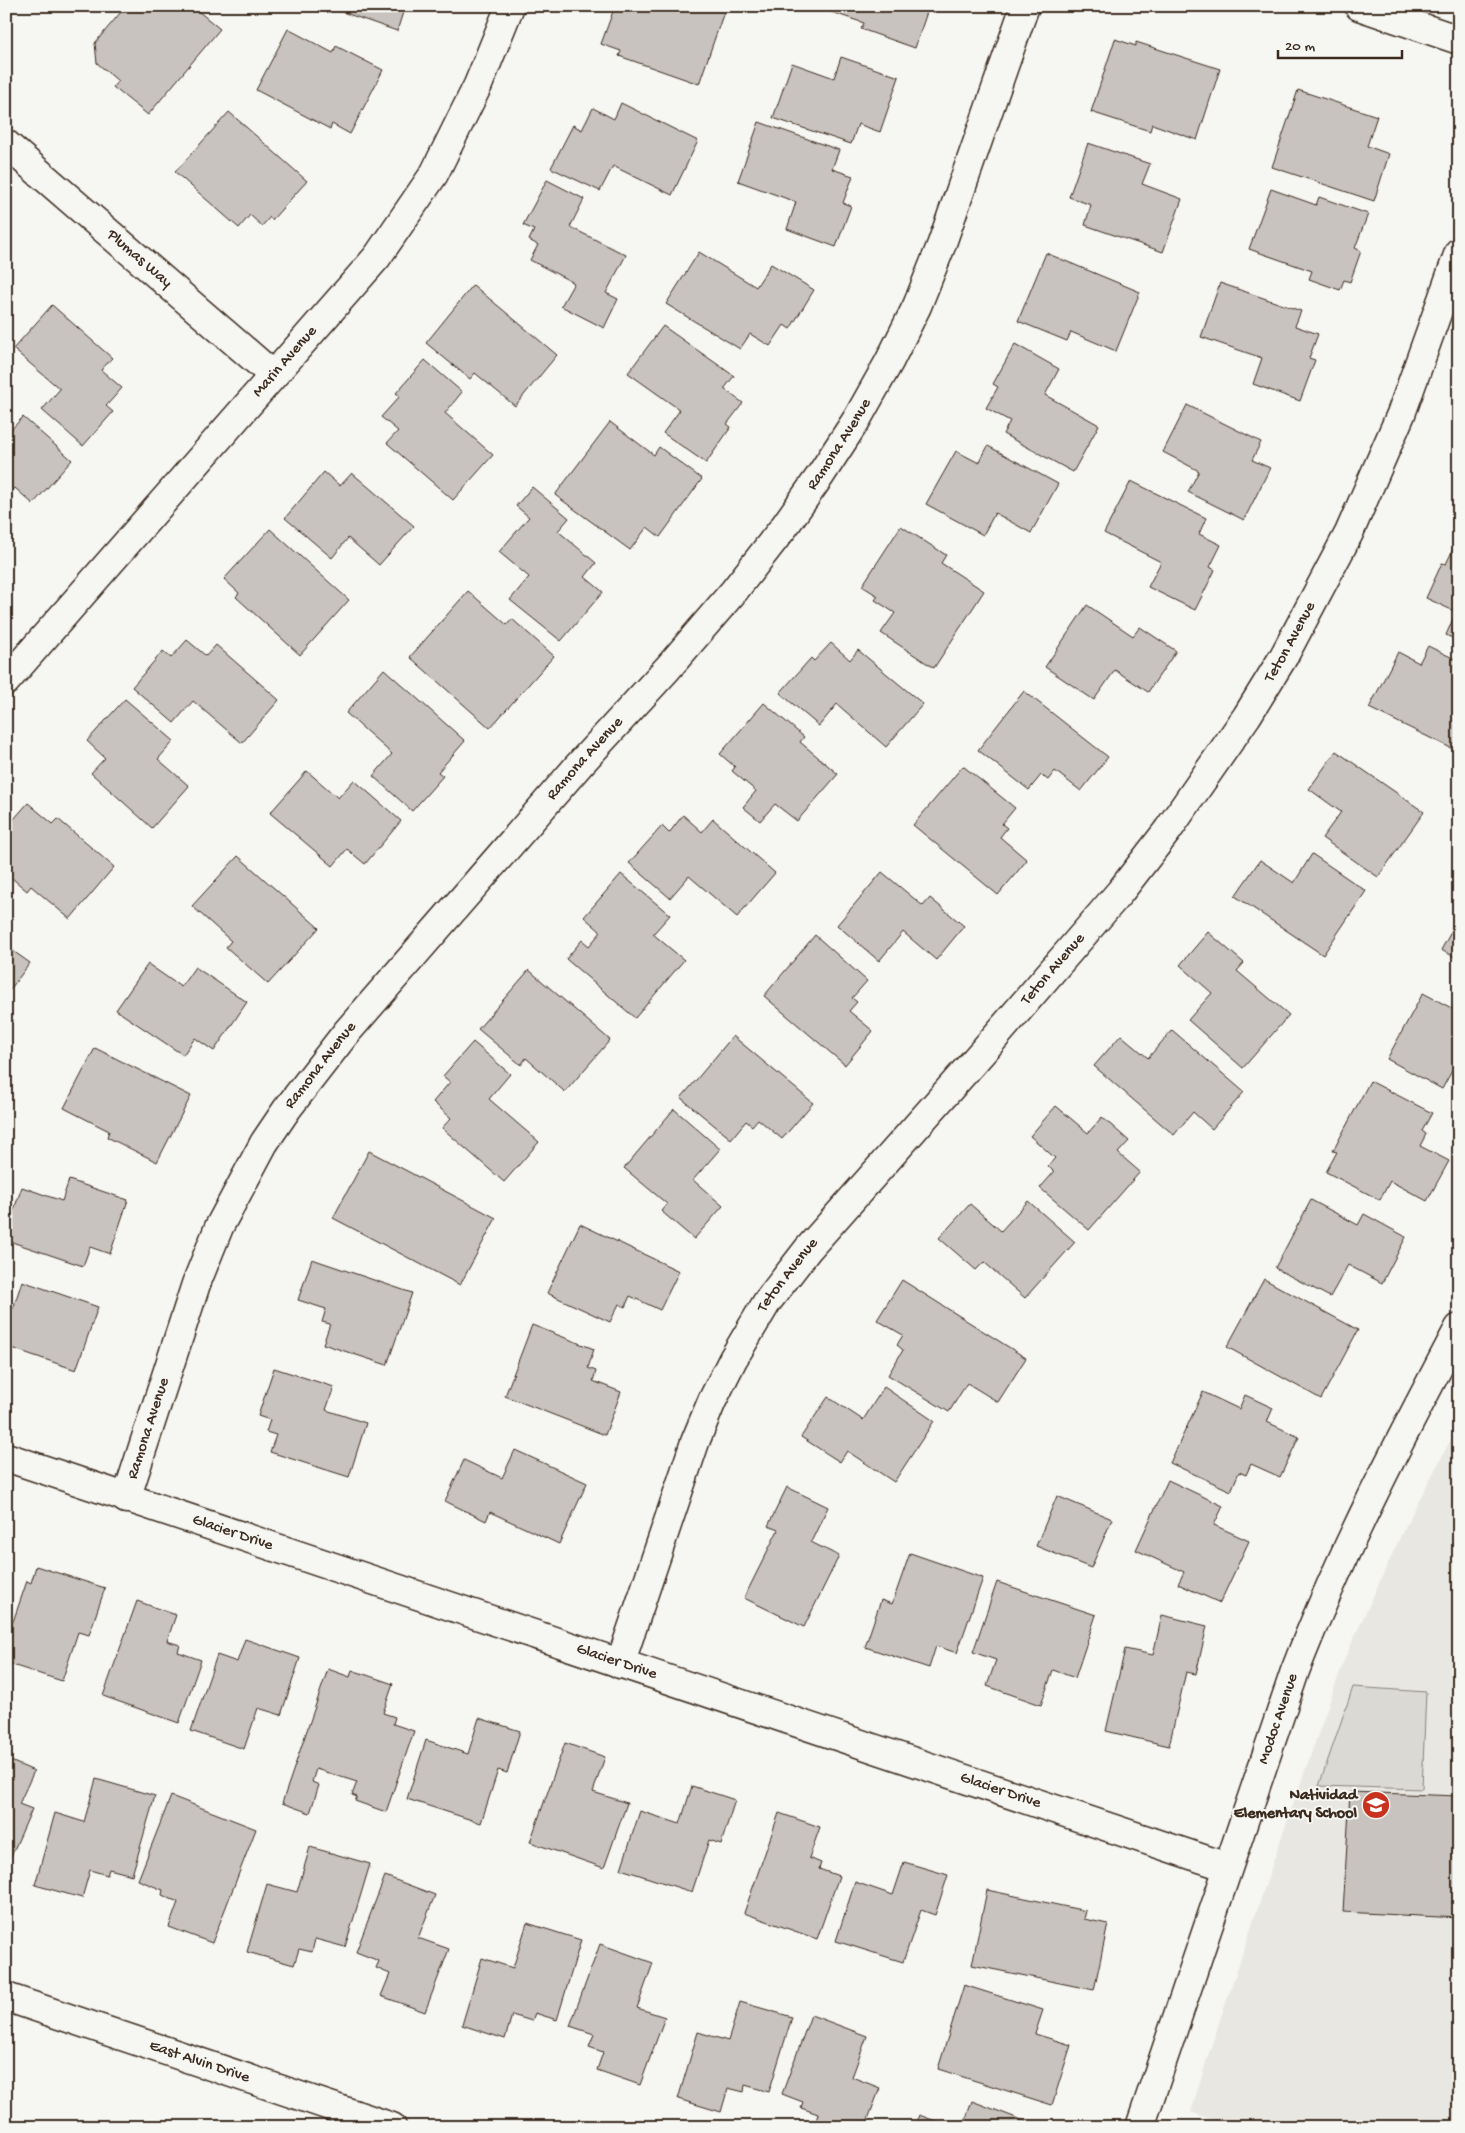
<svg xmlns="http://www.w3.org/2000/svg" width="1465" height="2133" viewBox="0 0 1465 2133" font-family="'Gochi Hand',sans-serif">
  <rect width="100%" height="100%" fill="#f6f6f2"/>
  <filter id="ink" filterUnits="userSpaceOnUse"><feTurbulence type="fractalNoise" baseFrequency=".02" numOctaves="2"/><feDisplacementMap in="SourceGraphic" scale="10" xChannelSelector="R" yChannelSelector="G"/><feConvolveMatrix kernelMatrix="1 2 1 2 8 2 1 2 1" color-interpolation-filters="sRGB"/></filter>
  <g filter="url(#ink)">
    <path fill="#e8e7e2" d="M1459,1424V2127H1232L1191,2112L1207,2059L1282,1836L1345,1658L1402,1533Z"/>
    <path fill="#dad9d3" stroke="#8a8278" d="M1353,1687L1426,1692L1422,1789L1319,1786Z"/>
    <g fill="#c8c3be" stroke="#3b2a1e">
      <path d="M126,6H192L220,29L148,115L113,87L118,81L97,63L95,43Z"/>
      <path d="M325,6H405L397,31Z"/>
      <path d="M615,6H726L699,84L619,56L621,51L601,44Z"/>
      <path d="M929,6L915,48L861,29L864,23L816,7Z"/>
      <path d="M288,29L333,53L336,46L383,70L350,134L332,124L330,129L256,90Z"/>
      <path d="M1115,39L1136,46V42L1220,69L1197,140L1152,124L1150,131L1091,112Z"/>
      <path d="M841,57L899,77L880,132L858,124L851,144L773,118L792,63L834,78Z"/>
      <path d="M1298,90L1377,116L1367,146L1389,154L1374,201L1272,167Z"/>
      <path d="M621,103L698,141L672,195L613,166L600,191L551,168L573,125L582,130L593,108L614,119Z"/>
      <path d="M229,112L307,181L272,220L270,217L262,226L250,215L239,228L175,172Z"/>
      <path d="M759,122L839,150L832,169L853,176L843,203L851,206L836,247L787,229L796,202L738,181Z"/>
      <path d="M1088,143L1150,164L1142,184L1182,199L1163,252L1085,225L1091,205L1069,197Z"/>
      <path d="M547,180L584,199L570,227L626,255L606,293L618,299L604,328L561,306L574,283L530,260L538,245L529,240L534,230L523,225Z"/>
      <path d="M1271,189L1316,205L1319,197L1368,214L1355,248L1361,251L1350,282L1344,280L1340,290L1309,279L1312,271L1249,249Z"/>
      <path d="M699,252L756,287L771,264L814,290L790,329L784,325L770,346L750,334L740,349L666,304Z"/>
      <path d="M1046,253L1140,292L1116,351L1071,332L1067,341L1018,321Z"/>
      <path d="M1220,283L1301,311L1295,326L1318,334L1309,358L1315,360L1300,401L1253,384L1262,358L1201,337Z"/>
      <path d="M473,285L557,355L515,406L475,373L470,379L426,343Z"/>
      <path d="M52,305L112,358L101,370L122,388L106,406L113,412L83,446L42,410L60,389L13,349Z"/>
      <path d="M663,326L734,376L724,389L743,403L727,424L731,427L706,463L663,433L680,410L628,373Z"/>
      <path d="M1015,344L1059,369L1045,395L1099,425L1073,472L1003,434L1010,421L986,408L998,387L993,384Z"/>
      <path d="M425,360L462,392L445,413L493,455L453,500L387,443L398,431L381,417L400,396L396,393Z"/>
      <path d="M1187,405L1261,442L1252,460L1270,468L1244,520L1188,492L1199,471L1163,452Z"/>
      <path d="M23,417L72,460L33,504L15,488L6,498V435Z"/>
      <path d="M610,422L654,455L659,447L702,479L660,537L647,527L630,550L555,495Z"/>
      <path d="M988,446L1058,484L1031,533L995,513L983,535L926,504L956,451L979,463Z"/>
      <path d="M324,472L340,486L352,473L414,526L379,565L348,538L332,558L285,518Z"/>
      <path d="M1131,481L1206,518L1199,534L1221,545L1210,567L1215,570L1195,610L1148,587L1161,562L1104,533Z"/>
      <path d="M532,487L569,518L558,531L596,563L585,577L603,592L561,641L510,600L529,577L499,552L529,517L516,506Z"/>
      <path d="M901,526L946,555L941,563L984,591L934,668L881,633L895,613L875,600L878,596L862,586Z"/>
      <path d="M270,529L349,600L300,655L236,597L239,593L224,579Z"/>
      <path d="M1459,537V641L1446,635L1456,612L1426,598L1442,563L1446,564Z"/>
      <path d="M468,591L507,625L512,619L554,656L490,728L410,657Z"/>
      <path d="M1087,605L1133,636L1140,627L1176,651L1148,692L1115,670L1094,700L1045,667Z"/>
      <path d="M187,640L206,656L216,645L279,700L242,743L193,701L174,723L132,687L163,651L171,658Z"/>
      <path d="M831,643L850,660L858,650L923,704L886,747L837,704L819,726L780,693L811,658L814,661Z"/>
      <path d="M1428,646L1459,661V752L1369,708L1398,652L1419,663Z"/>
      <path d="M384,669L465,741L438,772L443,776L412,811L373,776L392,754L346,713Z"/>
      <path d="M1024,691L1108,757L1081,791L1055,771L1048,780L1041,775L1029,790L978,750Z"/>
      <path d="M125,699L174,741L158,759L189,786L152,828L91,773L105,758L87,741Z"/>
      <path d="M764,703L804,737L800,742L838,774L797,821L775,804L760,821L743,807L756,791L732,771L735,767L720,754Z"/>
      <path d="M1336,751L1424,812L1378,877L1322,838L1341,812L1309,789Z"/>
      <path d="M963,766L1015,808L1002,824L1007,828L1000,837L1027,860L998,895L913,825Z"/>
      <path d="M307,771L338,798L354,780L401,821L365,864L347,849L333,866L270,813Z"/>
      <path d="M28,803L53,824L58,819L114,867L70,919L31,886L27,891L6,873V828Z"/>
      <path d="M683,815L702,832L713,819L775,873L737,917L689,876L670,898L629,863L662,826L669,833Z"/>
      <path d="M1312,854L1366,891L1323,955L1235,896L1260,860L1294,883Z"/>
      <path d="M238,856L319,928L268,984L226,947L231,941L192,906Z"/>
      <path d="M882,872L923,906L930,898L964,926L936,960L903,932L879,961L837,925Z"/>
      <path d="M621,874L670,915L653,934L684,960L635,1018L566,959L582,940L589,946L601,932L584,917Z"/>
      <path d="M1459,918V959L1441,950Z"/>
      <path d="M1208,932L1244,963L1237,971L1289,1015L1243,1068L1188,1020L1212,993L1180,965Z"/>
      <path d="M815,935L867,981L852,998L857,1002L849,1011L873,1031L845,1065L764,996Z"/>
      <path d="M6,946L30,963L6,995Z"/>
      <path d="M148,964L181,987L195,967L247,1002L214,1051L195,1038L183,1055L116,1010Z"/>
      <path d="M529,970L610,1040L565,1092L526,1058L521,1065L478,1029Z"/>
      <path d="M1423,993L1459,1012V1058L1442,1089L1387,1059Z"/>
      <path d="M1172,1030L1244,1092L1212,1129L1193,1112L1174,1135L1094,1066L1121,1035L1148,1058Z"/>
      <path d="M733,1036L813,1103L782,1139L758,1119L752,1126L746,1121L731,1139L681,1098Z"/>
      <path d="M473,1042L510,1074L489,1099L539,1142L504,1182L442,1128L451,1118L433,1102L450,1082L443,1076Z"/>
      <path d="M95,1048L191,1096L157,1162L107,1137L109,1131L64,1108Z"/>
      <path d="M1370,1081L1432,1113L1422,1131L1426,1134L1420,1146L1449,1161L1427,1201L1390,1181L1380,1200L1326,1172L1337,1152L1333,1151Z"/>
      <path d="M1056,1106L1088,1133L1102,1117L1129,1141L1118,1153L1140,1172L1089,1230L1040,1188L1054,1172L1048,1166L1055,1158L1030,1136Z"/>
      <path d="M674,1109L720,1149L693,1180L723,1206L694,1239L661,1211L667,1204L624,1168Z"/>
      <path d="M369,1151L496,1218L460,1285L333,1218Z"/>
      <path d="M69,1180L128,1200L110,1254L90,1247L83,1266L6,1240V1232L22,1187L62,1201Z"/>
      <path d="M1311,1200L1358,1225L1364,1214L1406,1237L1382,1283L1348,1265L1330,1297L1275,1268Z"/>
      <path d="M1028,1201L1075,1242L1025,1298L984,1262L976,1270L939,1238L970,1204L1001,1231Z"/>
      <path d="M580,1224L679,1271L660,1310L630,1296L625,1307L619,1304L610,1322L547,1293Z"/>
      <path d="M312,1259L412,1293L387,1365L323,1344L330,1324L322,1322L326,1309L298,1300Z"/>
      <path d="M1264,1279L1358,1330L1321,1399L1227,1347Z"/>
      <path d="M902,1280L1026,1358L998,1402L967,1383L949,1412L888,1375L903,1350L897,1345L903,1335L877,1320Z"/>
      <path d="M22,1281L98,1307L76,1370L6,1346V1307L13,1309Z"/>
      <path d="M532,1325L594,1349L588,1368L596,1371L593,1381L621,1392L605,1435L505,1396Z"/>
      <path d="M274,1368L334,1387L326,1410L366,1423L349,1477L270,1452L276,1435L266,1432L270,1420L258,1416Z"/>
      <path d="M884,1387L934,1421L894,1482L847,1451L840,1462L801,1437L828,1397L863,1420Z"/>
      <path d="M1203,1392L1239,1409L1245,1395L1273,1408L1267,1422L1299,1437L1280,1477L1251,1464L1246,1475L1239,1472L1231,1491L1170,1463Z"/>
      <path d="M515,1450L587,1483L559,1544L490,1512L486,1521L445,1501L464,1460L502,1478Z"/>
      <path d="M1168,1480L1223,1506L1214,1525L1249,1541L1220,1603L1178,1584L1184,1572L1136,1550Z"/>
      <path d="M787,1487L828,1507L811,1542L839,1556L804,1627L744,1598L778,1530L768,1526Z"/>
      <path d="M1057,1496L1112,1519L1091,1568L1036,1546Z"/>
      <path d="M910,1553L983,1578L957,1653L936,1646L929,1668L865,1647L881,1600L892,1604Z"/>
      <path d="M36,1566L105,1588L89,1635L78,1632L62,1681L6,1663V1642L27,1581L31,1583Z"/>
      <path d="M997,1582L1096,1615L1075,1678L1053,1670L1041,1705L987,1686L996,1660L973,1652Z"/>
      <path d="M137,1601L176,1615L167,1641L180,1645L178,1652L201,1660L179,1723L103,1696Z"/>
      <path d="M1162,1615L1207,1626L1196,1674L1186,1672L1169,1746L1106,1731L1125,1649L1153,1655Z"/>
      <path d="M245,1639L300,1658L281,1715L258,1708L244,1749L191,1731L217,1655L237,1662Z"/>
      <path d="M328,1669L350,1677L352,1670L393,1684L383,1713L395,1717L393,1724L414,1731L386,1812L355,1801L357,1797L352,1795L357,1782L316,1769L312,1782L319,1785L310,1813L282,1803Z"/>
      <path d="M479,1718L520,1731L507,1773L498,1770L481,1823L407,1799L426,1740L468,1754Z"/>
      <path d="M565,1743L605,1757L593,1792L627,1803L604,1868L530,1842Z"/>
      <path d="M6,1759L34,1771L19,1804L32,1809L6,1868Z"/>
      <path d="M96,1779L155,1796L132,1875L109,1869L107,1875L90,1870L82,1898L35,1885L55,1813L84,1822Z"/>
      <path d="M692,1786L735,1800L721,1844L709,1840L692,1892L621,1869L640,1811L680,1824Z"/>
      <path d="M1350,1792L1459,1796V1918L1343,1912Z"/>
      <path d="M171,1796L256,1829L212,1943L169,1927L178,1902L162,1895L163,1890L138,1880Z"/>
      <path d="M779,1813L820,1827L809,1858L821,1863L819,1869L839,1876L817,1939L744,1913Z"/>
      <path d="M310,1847L370,1864L345,1947L315,1939L312,1952L299,1949L294,1965L247,1952L267,1884L297,1892Z"/>
      <path d="M904,1862L948,1875L935,1915L921,1910L903,1962L836,1941L855,1882L893,1895Z"/>
      <path d="M385,1876L435,1895L418,1938L449,1949L425,2012L381,1996L390,1974L376,1968L379,1961L356,1952Z"/>
      <path d="M987,1890L1086,1911L1084,1919L1108,1924L1094,1990L972,1965Z"/>
      <path d="M527,1923L581,1940L557,2020L535,2013L532,2021L512,2015L505,2039L462,2025L482,1958L513,1968Z"/>
      <path d="M600,1944L653,1963L637,2008L665,2017L640,2085L597,2070L603,2052L589,2047L594,2034L570,2026Z"/>
      <path d="M964,1985L1043,2010L1035,2034L1071,2045L1052,2105L938,2069Z"/>
      <path d="M740,2002L792,2017L769,2092L745,2085L744,2092L728,2088L721,2112L678,2099L698,2032L728,2041Z"/>
      <path d="M811,2015L867,2036L852,2077L880,2088L865,2127H814L818,2114L801,2108L803,2102L782,2094Z"/>
      <path d="M972,2101L1040,2127H963Z"/>
      <path d="M919,2115L952,2127H914Z"/>
    </g>
    <g fill="none" stroke-linecap="round" stroke-linejoin="round">
      <defs>
        <g id="minor">
          <path d="M1359,6L1459,40"/>
          <path id="s1" d="M6,144L273,375"/>
          <path id="s2" d="M6,681L377,257L434,174L478,85L510,6"/>
          <path id="s3" d="M6,1457L1227,1867"/>
          <path id="s4" d="M126,1499L196,1284L219,1227L264,1143L287,1109L346,1033L579,765L668,668L734,591L784,527L820,476L857,419L889,362L917,306L941,246L1025,6"/>
          <path id="s5" d="M620,1664L695,1442L712,1401L733,1359L767,1302L808,1249L984,1050L1120,892L1168,830L1247,716L1284,656L1349,533L1401,414L1459,252"/>
          <path id="s6" d="M1140,2127L1295,1671C1341,1552 1400,1440 1459,1328"/>
        </g>
        <g id="secondary">
          <path id="s7" d="M6,1997L392,2127"/>
        </g>
      </defs>
      <use href="#minor" stroke="#3b2a1e" stroke-width="31"/>
      <use href="#secondary" stroke="#3b2a1e" stroke-width="31"/>
      <use href="#minor" stroke="#f6f6f2" stroke-width="28"/>
      <use href="#secondary" stroke="#f6f6f2" stroke-width="28"/>
    </g>
  </g>
  <defs>
    <symbol id="school-disc" viewBox="-11 -11 22 22"><circle r="9.5" fill="#c8321e" stroke="#f6f6f2"/><path d="M0-5L7-2L0 1L-7-2ZM-4 1L0 2.5L4 1V4Q0 6-4 4Z" fill="#fff"/></symbol>
  </defs>
  <g fill-rule="evenodd">
    <use href="#school-disc" x="1360" y="1789" width="32" height="32"/>
  </g>
  <g text-anchor="middle" dominant-baseline="central" stroke-width="4" stroke-linejoin="round" paint-order="stroke">
    <g font-size="16" fill="#3b2a1e" stroke="#f6f6f2">
      <text stroke="none"><textPath href="#s1" startOffset="176">Plumas Way</textPath></text>
      <text stroke="none"><textPath href="#s2" startOffset="424">Marin Avenue</textPath></text>
      <text stroke="none"><textPath href="#s4" startOffset="1289">Ramona Avenue</textPath></text>
      <text stroke="none"><textPath href="#s5" startOffset="1236">Teton Avenue</textPath></text>
      <text stroke="none"><textPath href="#s4" startOffset="884">Ramona Avenue</textPath></text>
      <text stroke="none"><textPath href="#s5" startOffset="831">Teton Avenue</textPath></text>
      <text stroke="none"><textPath href="#s4" startOffset="479">Ramona Avenue</textPath></text>
      <text stroke="none"><textPath href="#s5" startOffset="426">Teton Avenue</textPath></text>
      <text stroke="none"><textPath href="#s4" startOffset="74">Ramona Avenue</textPath></text>
      <text stroke="none"><textPath href="#s3" startOffset="239">Glacier Drive</textPath></text>
      <text stroke="none"><textPath href="#s3" startOffset="644">Glacier Drive</textPath></text>
      <text stroke="none"><textPath href="#s6" startOffset="431">Modoc Avenue</textPath></text>
      <text stroke="none"><textPath href="#s3" startOffset="1049">Glacier Drive</textPath></text>
      <text stroke="none"><textPath href="#s7" startOffset="204">East Alvin Drive</textPath></text>
    </g>
    <g font-size="16" font-weight="bold" fill="#3b2a1e" stroke="#f6f6f2" text-anchor="end">
      <text x="1357" y="1796">Natividad<tspan x="1357" dy="18">Elementary School</tspan></text>
    </g>
  </g>
  <rect width="1465" height="2133" fill="none" stroke="#f6f6f2" stroke-width="25"/>
  <rect x="12" y="12" width="1440" height="2108" fill="none" stroke="#3b2a1e" stroke-width="2" filter="url(#ink)"/>
  <path d="M1278 50v8h124v-8" fill="none" stroke="#3b2a1e" stroke-width="2.5"/>
  <text x="1285" y="50" font-size="15" fill="#3b2a1e" stroke="#f6f6f2" stroke-width="4" paint-order="stroke">20 m</text>
</svg>
